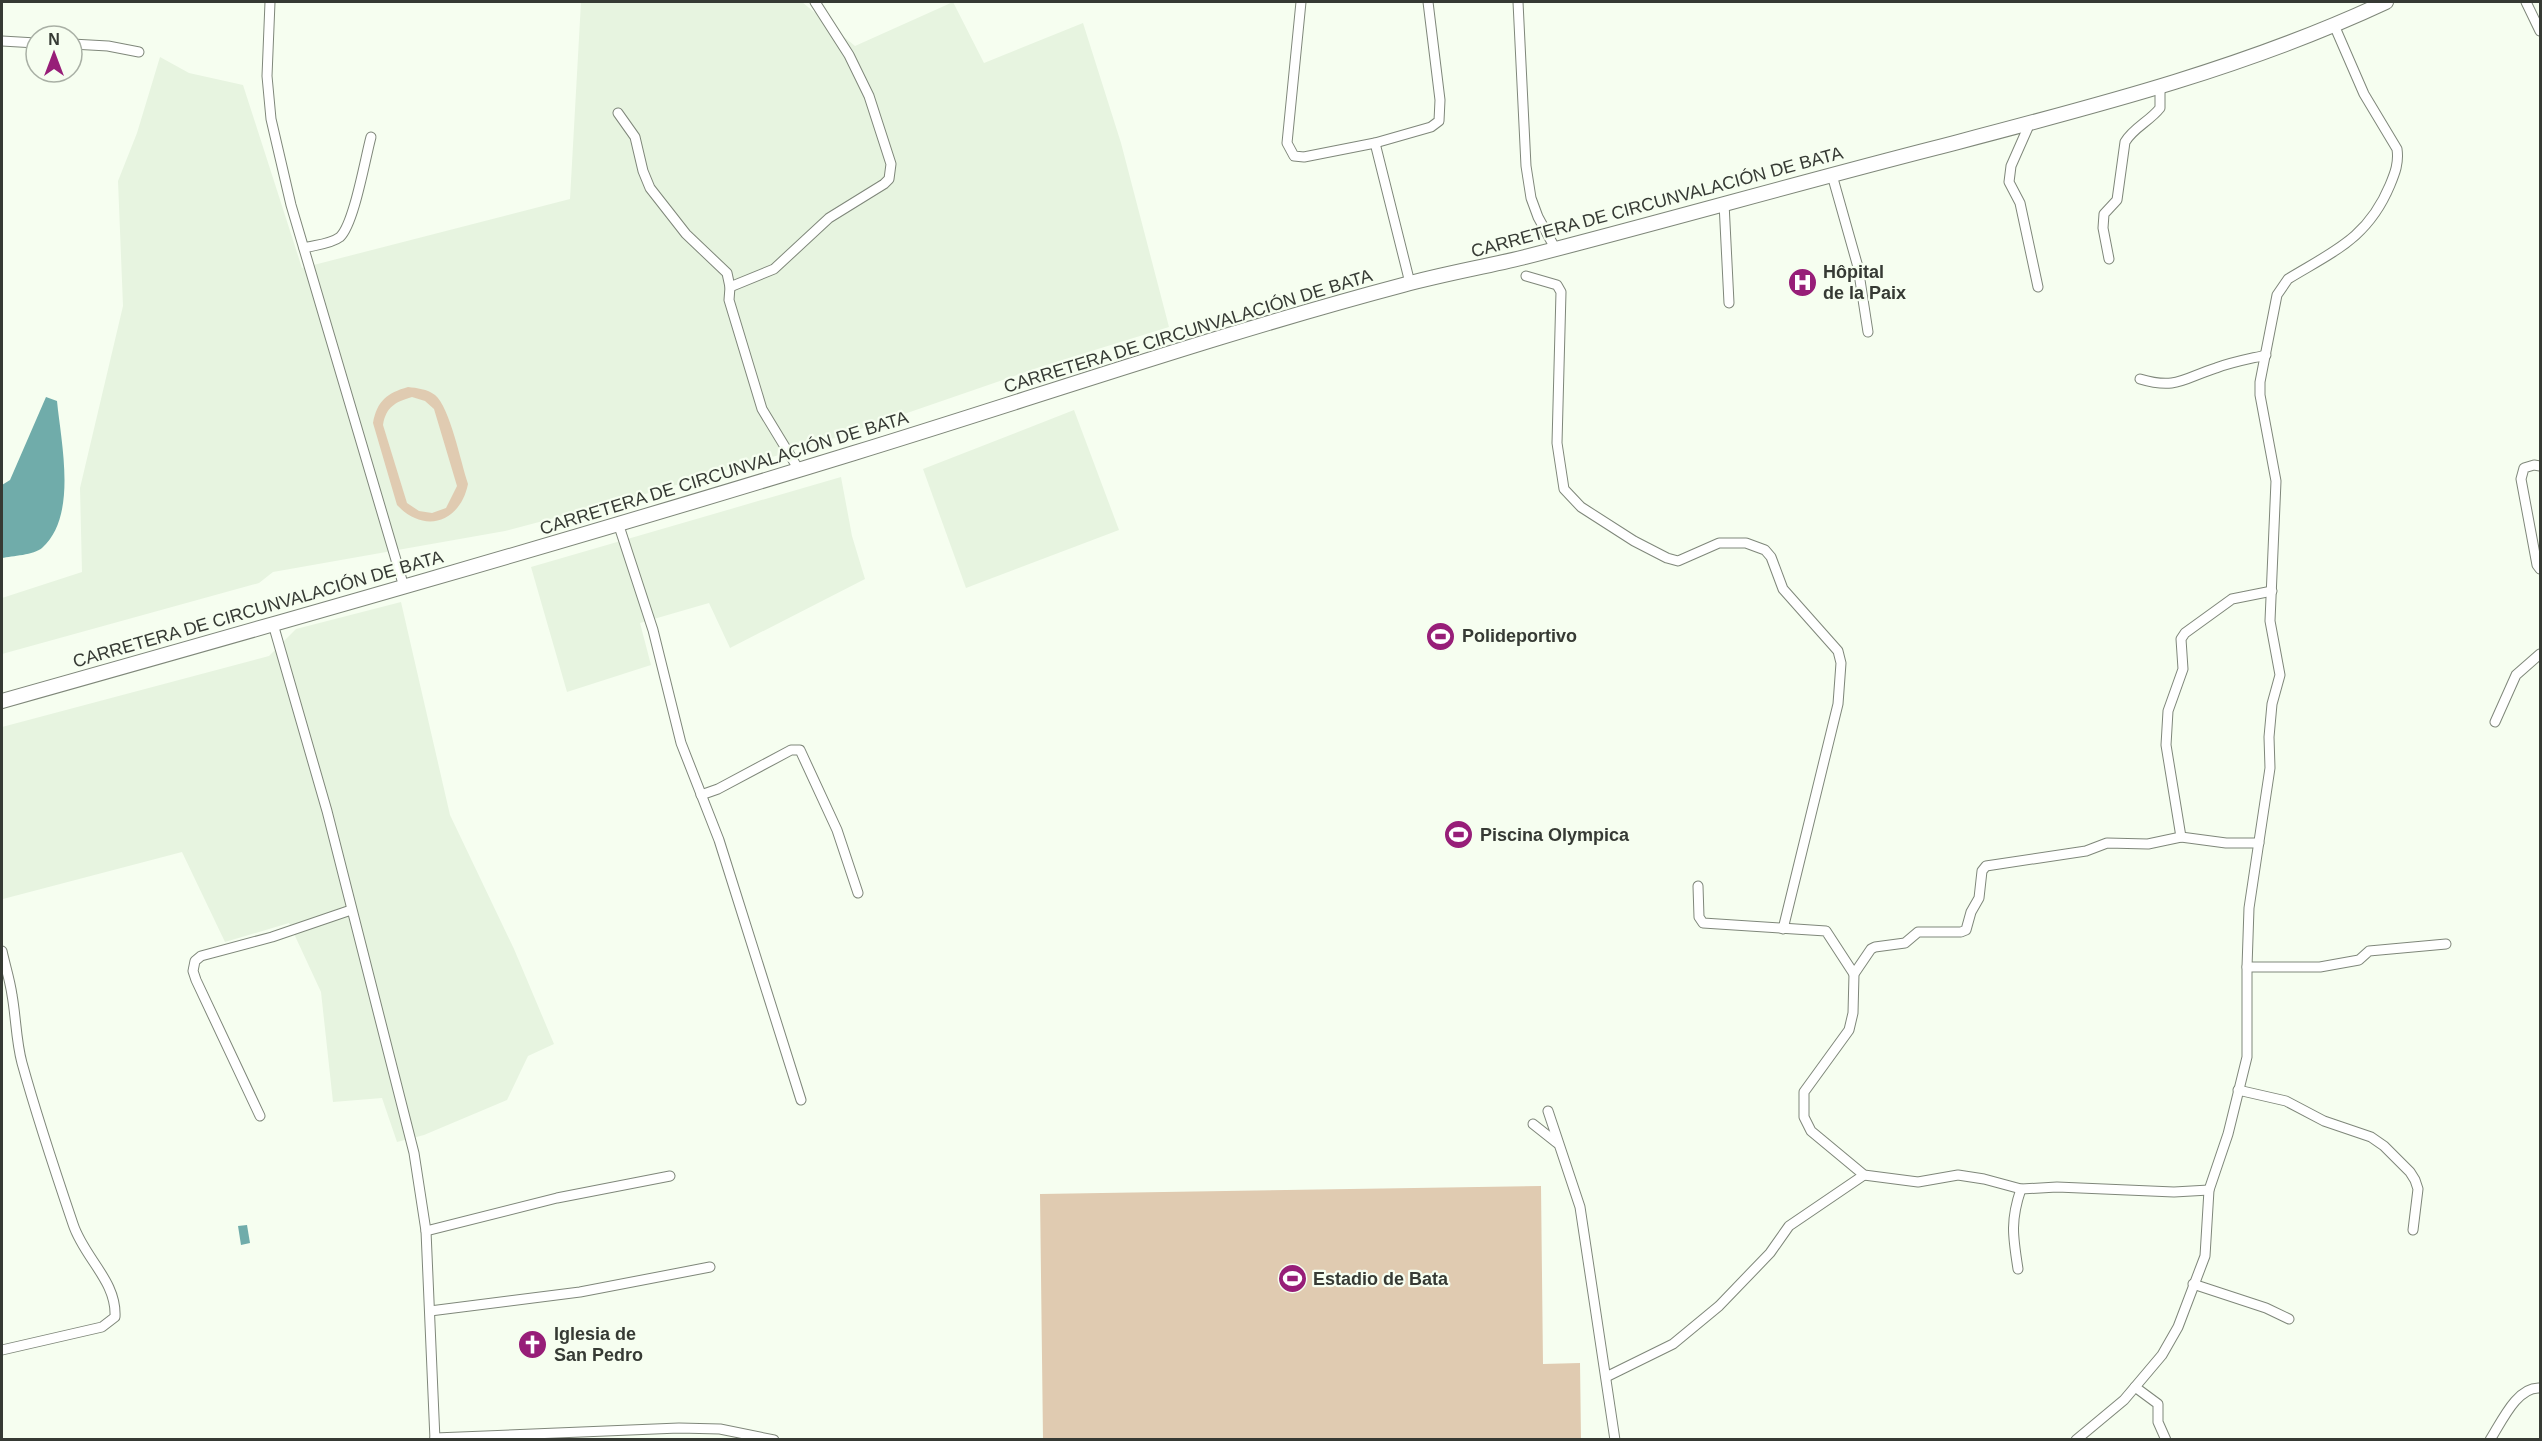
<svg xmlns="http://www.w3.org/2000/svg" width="2542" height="1441" viewBox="0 0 2542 1441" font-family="Helvetica,sans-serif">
  <rect width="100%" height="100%" fill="#f6fef0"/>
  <g fill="#e7f4e0">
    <path d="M581,2H802L855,46L953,2L984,63L1083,23L1121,143L1169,327L1043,366L823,442L649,493L505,531L273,572L259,583L2,654V598L82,572L80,488L123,306L118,181L137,133L160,57L189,73L243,85L302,268L570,199Z"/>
    <path d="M1074,410L1119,530L966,588L923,469Z"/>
    <path d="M841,477L852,536L865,579L730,648L709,603L640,623L651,665L567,692L531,567Z"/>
    <path d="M401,602L450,815L514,949L554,1044L528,1056L507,1100L424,1135L397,1142L382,1098L333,1102L321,992L289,923L225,942L182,852L3,899L2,727L269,656L296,629Z"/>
  </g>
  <g fill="#e0cbb1" fill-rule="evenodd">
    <path d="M408,387C417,388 427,389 435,395C450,407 461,464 468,484C460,523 424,534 397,505L373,423C377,401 387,393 408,387ZM412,397L425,401L434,409L457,486L446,508L432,513L419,511L407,503L383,425C386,407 395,402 412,397Z"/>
    <path d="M1541,1186L1543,1364L1580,1363L1581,1439H1043L1040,1194Z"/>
  </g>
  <g fill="#70acaa">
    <path d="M46,397L57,401C61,443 78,516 42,548C34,555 12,556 2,558V485L10,480Z"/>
    <path d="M247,1225L250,1243L241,1245L238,1226Z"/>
  </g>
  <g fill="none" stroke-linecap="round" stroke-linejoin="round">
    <defs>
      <g id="minor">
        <path d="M270,2L267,76L271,119L291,205L404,587"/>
        <path d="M1301,2L1287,143L1294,156L1304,157L1375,143L1431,127L1439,121L1440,100L1428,2"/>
        <path d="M1518,2L1526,166L1531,198L1538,217L1555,248"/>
        <path d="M2526,2L2540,31"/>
        <path d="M2,41L36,43"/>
        <path d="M72,44L108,46L139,52"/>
        <path d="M618,113L635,137L643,171L650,188L686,234L727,273L730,287L729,300L762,409L799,470"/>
        <path d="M2030,123L2011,166L2009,182L2020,203L2038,287"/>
        <path d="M1375,143L1410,283"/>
        <path d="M1832,175L1858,267L1868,332"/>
        <path d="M1724,203L1729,303"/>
        <path d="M304,248C315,245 331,244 340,237C354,224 365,159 371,137"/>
        <path d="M2109,259L2103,228L2104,214L2117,200L2125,142C2133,128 2150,121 2160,108V86"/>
        <path d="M1526,276L1557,285L1561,292L1557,443L1564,489L1581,507L1634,541L1667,558L1678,561L1719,543H1746L1765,550L1771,557L1783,589L1838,651L1841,663L1838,704L1783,929"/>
        <path d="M730,287L774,269L829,218L884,184L889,179L891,164L869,96L849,55L815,2"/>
        <path d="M2140,379C2177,390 2184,378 2216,368C2232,362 2249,359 2266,355"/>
        <path d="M2540,466L2534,465L2524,468L2521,479L2537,565L2540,569"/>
        <path d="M618,523L653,630L681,743L719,840L801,1100"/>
        <path d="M273,624L327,811L414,1153L426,1231L435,1440"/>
        <path d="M2495,722L2516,675L2540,654"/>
        <path d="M701,795L718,789L791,750H800L837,830L858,893"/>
        <path d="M2181,837L2166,745L2168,711L2183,669L2181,639L2185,633L2232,599L2272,591"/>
        <path d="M1698,886L1699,917L1703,923L1826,931L1854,974"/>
        <path d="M2,951C5,965 10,980 12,995C16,1017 16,1041 22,1063C37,1117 55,1171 73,1224C84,1258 117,1281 115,1317L102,1327L2,1350"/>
        <path d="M2247,967H2320L2359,960L2369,951L2446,944"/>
        <path d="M2238,1090L2286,1101L2324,1121L2371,1137L2384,1146L2410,1172L2415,1180L2418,1189L2413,1230"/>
        <path d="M1548,1111L1580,1207L1615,1440"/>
        <path d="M260,1116L196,980L193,971L195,961L201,956L272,937L351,910"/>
        <path d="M1533,1124L1557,1143"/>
        <path d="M2209,1190L2174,1192L2057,1187L2021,1189L1984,1179L1958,1175L1918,1182L1864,1175L1811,1131L1804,1117V1092L1849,1030L1853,1013L1854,974L1871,949L1875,947L1905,943L1918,932H1961L1966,930L1971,912L1979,898L1982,871L1986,866L2086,851L2107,843L2148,844L2181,837L2226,843H2259"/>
        <path d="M426,1231L557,1198L670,1176"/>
        <path d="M2018,1269C2013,1237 2010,1221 2021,1189"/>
        <path d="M2193,1284L2266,1308L2289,1319"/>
        <path d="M430,1311L580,1292L710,1267"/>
        <path d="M1608,1376L1673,1344L1719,1306L1770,1253L1789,1226L1864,1175"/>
        <path d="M2135,1387L2158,1404V1422L2166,1440"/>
        <path d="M435,1438L679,1428L720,1429L774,1440"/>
        <path d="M2076,1440L2124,1400L2162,1355L2178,1327L2205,1256L2209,1190L2228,1134L2247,1057V967L2249,908L2270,768L2269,737L2272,704L2280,675L2270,621L2276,481L2260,395V382L2277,295L2288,279C2334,251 2368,238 2390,185C2395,173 2399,163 2397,149L2364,94L2334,25"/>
        <path d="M2490,1440C2501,1423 2517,1386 2540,1388"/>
      </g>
      <path id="primary" d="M2,701C286,621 571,540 854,453C1037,397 1218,334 1403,285C1443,274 1484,267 1525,257C1662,222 1798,183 1935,148C2088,108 2243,69 2386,2"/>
    </defs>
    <use href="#minor" stroke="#7f877a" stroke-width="11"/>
    <use href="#primary" stroke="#7f877a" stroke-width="16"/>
    <use href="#minor" stroke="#fff" stroke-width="9"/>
    <use href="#primary" stroke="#fff" stroke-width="14"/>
  </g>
  <defs>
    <symbol id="hospital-disc" viewBox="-11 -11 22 22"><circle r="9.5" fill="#971e78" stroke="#f6fef0"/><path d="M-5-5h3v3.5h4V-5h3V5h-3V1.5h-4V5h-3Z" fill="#fff"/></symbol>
    <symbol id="stadium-disc" viewBox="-11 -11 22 22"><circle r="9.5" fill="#971e78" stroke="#f6fef0"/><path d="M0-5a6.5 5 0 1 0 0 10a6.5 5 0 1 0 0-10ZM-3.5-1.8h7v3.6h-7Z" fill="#fff"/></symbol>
    <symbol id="church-disc" viewBox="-11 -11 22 22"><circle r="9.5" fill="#971e78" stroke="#f6fef0"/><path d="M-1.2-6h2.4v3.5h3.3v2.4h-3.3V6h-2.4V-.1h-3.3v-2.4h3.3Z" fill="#fff"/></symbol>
  </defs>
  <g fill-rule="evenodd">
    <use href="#hospital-disc" x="1786" y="266" width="33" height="33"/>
    <use href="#stadium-disc" x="1424" y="620" width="33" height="33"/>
    <use href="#stadium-disc" x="1442" y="818" width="33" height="33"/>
    <use href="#stadium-disc" x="1276" y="1262" width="33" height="33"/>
    <use href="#church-disc" x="516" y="1328" width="33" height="33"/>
  </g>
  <g text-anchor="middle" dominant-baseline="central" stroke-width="4.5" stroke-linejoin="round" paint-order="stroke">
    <g font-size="18" fill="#363a34" stroke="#f6fef0">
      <text transform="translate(1657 202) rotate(-15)">CARRETERA DE CIRCUNVALACIÓN DE BATA</text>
      <text transform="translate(1188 331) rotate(-17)">CARRETERA DE CIRCUNVALACIÓN DE BATA</text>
      <text transform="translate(724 473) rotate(-17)">CARRETERA DE CIRCUNVALACIÓN DE BATA</text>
      <text transform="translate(258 609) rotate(-16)">CARRETERA DE CIRCUNVALACIÓN DE BATA</text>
    </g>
    <g font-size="18" font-weight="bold" fill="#363a34" stroke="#f6fef0" text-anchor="start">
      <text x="1823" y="272">Hôpital<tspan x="1823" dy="21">de la Paix</tspan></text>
      <text x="1462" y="636">Polideportivo</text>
      <text x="1480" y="835">Piscina Olympica</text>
      <text x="1313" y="1279">Estadio de Bata</text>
      <text x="554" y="1334">Iglesia de<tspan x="554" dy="21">San Pedro</tspan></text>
    </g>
  </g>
  <rect width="2542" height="1441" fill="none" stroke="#363a34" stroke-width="6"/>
  <g transform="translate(54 54)"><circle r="28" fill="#f6fef0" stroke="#a9b0a5" stroke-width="1.5"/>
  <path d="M0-4.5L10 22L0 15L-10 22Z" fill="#971e78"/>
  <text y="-9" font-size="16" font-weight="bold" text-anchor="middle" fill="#363a34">N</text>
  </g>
</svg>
